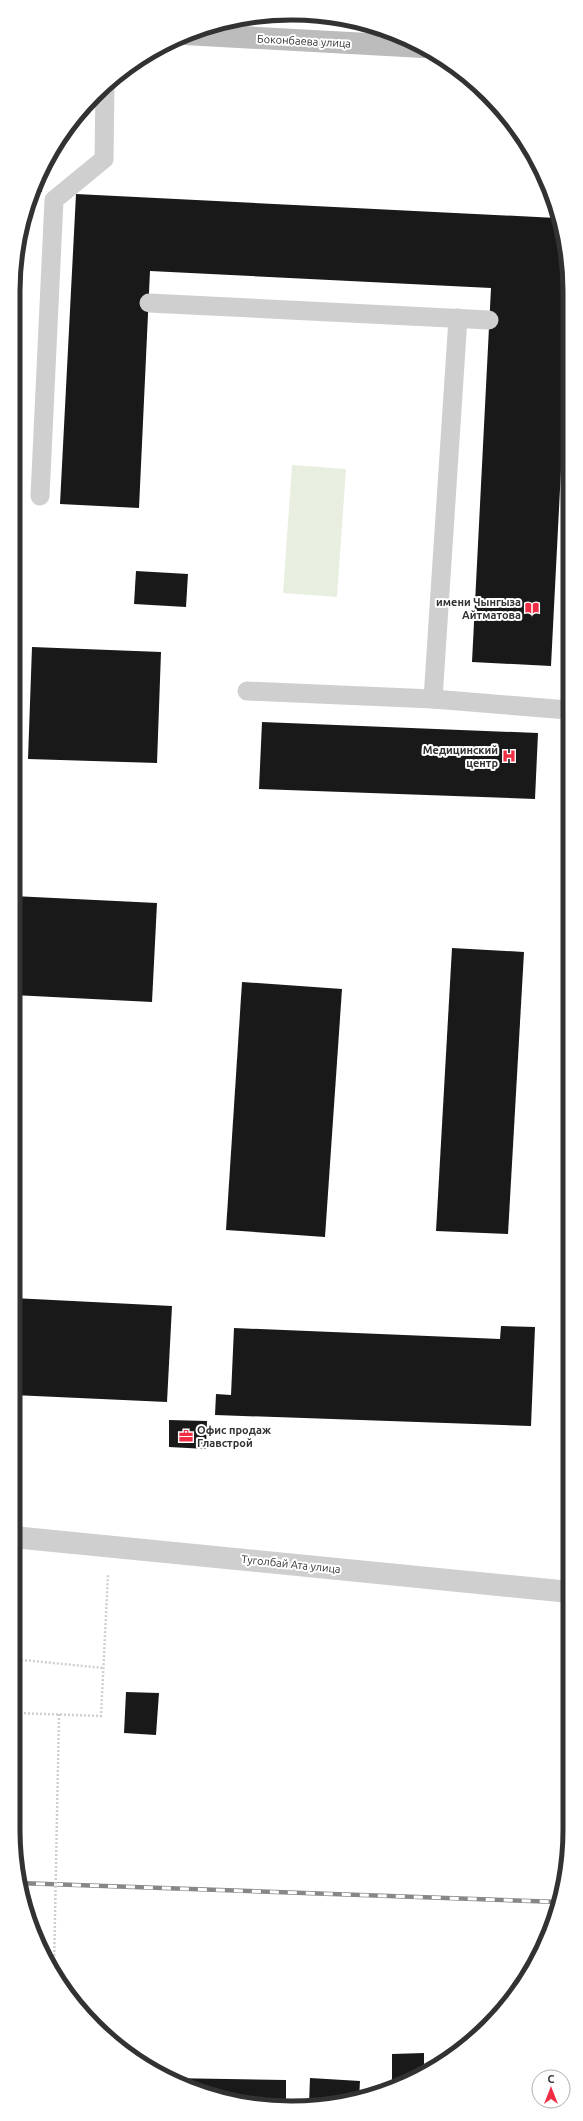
<svg xmlns="http://www.w3.org/2000/svg" width="583" height="2121" viewBox="0 0 583 2121" font-family="Ubuntu,sans-serif">
  <rect width="100%" height="100%" fill="#fff"/>
  <path fill="#e9efe0" d="M292,465L346,469L337,597L283,593Z"/>
  <g fill="#191919">
    <path d="M43,168L42,192H32L34,185Z"/>
    <path d="M76,194L556,218L568,255V332L551,666L472,662L491,288L150,271L139,508L60,504Z"/>
    <path d="M136,571L188,574L186,607L134,604Z"/>
    <path d="M32,647L161,652L157,763L28,759Z"/>
    <path d="M262,722L538,733L535,799L259,789Z"/>
    <path d="M13,896L157,903L152,1002L13,995Z"/>
    <path d="M452,948L524,952L508,1234L436,1231Z"/>
    <path d="M242,982L342,989L325,1237L226,1230Z"/>
    <path d="M13,1298L172,1306L167,1402L13,1395Z"/>
    <path d="M501,1326L535,1327L531,1426L215,1415L216,1394L231,1395L234,1328L500,1339Z"/>
    <path d="M169,1420L207,1421L206,1449L169,1447Z"/>
    <path d="M126,1692L159,1693L156,1735L124,1733Z"/>
    <path d="M424,2053V2074L392,2088V2054Z"/>
    <path d="M167,2078L286,2080V2106L273,2107L219,2098Z"/>
    <path d="M310,2078L360,2081L359,2099L309,2104Z"/>
  </g>
  <g fill="none" stroke-linecap="round" stroke-linejoin="round">
    <g stroke="#cfcfcf" stroke-width="2.5" stroke-dasharray="2 2" stroke-linecap="butt">
      <path d="M13,1659L103,1668"/>
      <path d="M16,1713L101,1716L108,1575"/>
    </g>
    <g stroke="#cfcfcf" stroke-width="19">
      <path d="M149,303L489,320"/>
      <path d="M40,496L54,200L104,159L105,86"/>
      <path d="M247,691L433,699L568,710"/>
      <path d="M433,699L458,318"/>
    </g>
    <path stroke="#cfcfcf" stroke-width="22" d="M13,1537L570,1592"/>
    <path stroke="#bcbcbc" stroke-width="22" d="M185,34L423,47"/>
    <defs>
      <path id="rail" d="M18,1883L559,1902"/>
    </defs>
    <use href="#rail" stroke="#878787" stroke-width="4.5"/>
    <use href="#rail" stroke="#fff" stroke-width="3" stroke-dasharray="9" stroke-linecap="butt"/>
    <path stroke="#cfcfcf" stroke-width="2.5" stroke-dasharray="2 2" stroke-linecap="butt" d="M54,1968L59,1714"/>
  </g>
  <defs>
    <symbol id="library-bare" viewBox="-9 -9 18 18"><path d="M-6-4Q-3-5.5-.7-3.5V5Q-3 3-6 4ZM6-4Q3-5.5 .7-3.5V5Q3 3 6 4Z" fill="#ef2e45" stroke="#fff" stroke-width="2.5" paint-order="stroke"/></symbol>
    <symbol id="hospital-bare" viewBox="-9 -9 18 18"><path d="M-5-5h3v3.5h4V-5h3V5h-3V1.5h-4V5h-3Z" fill="#ef2e45" stroke="#fff" stroke-width="2.5" paint-order="stroke"/></symbol>
    <symbol id="office-bare" viewBox="-9 -9 18 18"><path d="M-6-3h4V-5.5h4V-3h4V5H-6ZM-1-4.5V-3h2v-1.5ZM-6 0V1H6V0Z" fill="#ef2e45" stroke="#fff" stroke-width="2.5" paint-order="stroke"/></symbol>
  </defs>
  <g fill-rule="evenodd">
    <use href="#library-bare" x="522" y="598" width="20" height="20"/>
    <use href="#hospital-bare" x="499" y="746" width="20" height="20"/>
    <use href="#office-bare" x="176" y="1426" width="20" height="20"/>
  </g>
  <g text-anchor="middle" dominant-baseline="central" stroke-width="4" stroke-linejoin="round" paint-order="stroke">
    <g font-size="11" fill="#323232" stroke="#fff">
      <text transform="translate(304 41) rotate(3)">Боконбаева улица</text>
      <text transform="translate(291 1564) rotate(6)">Туголбай Ата улица</text>
    </g>
    <g font-size="11" font-weight="bold" fill="#323232" stroke="#fff" text-anchor="end">
      <text x="521" y="602">имени Чынгыза<tspan x="521" dy="13">Айтматова</tspan></text>
      <text x="498" y="750">Медицинский<tspan x="498" dy="13">центр</tspan></text>
      <text x="197" y="1430" text-anchor="start">Офис продаж<tspan x="197" dy="13">Главстрой</tspan></text>
    </g>
  </g>
  <path d="M0 0H583V2121H0ZM291 20H292A271 271 0 0 1 563 291V1830A271 271 0 0 1 292 2101H291A271 271 0 0 1 20 1830V291A271 271 0 0 1 291 20Z" fill="#fff" fill-rule="evenodd"/>
  <path fill="none" stroke="#323232" stroke-width="5" d="M291 20H292A271 271 0 0 1 563 291V1830A271 271 0 0 1 292 2101H291A271 271 0 0 1 20 1830V291A271 271 0 0 1 291 20Z"/>
  <g transform="translate(551 2089)"><circle r="19" fill="#ffffff" stroke="#adadad"/>
  <path d="M0-3L7 15L0 10L-7 15Z" fill="#ef2e45"/>
  <text y="-6" font-size="11" font-weight="bold" text-anchor="middle" fill="#323232">С</text>
  </g>
</svg>
